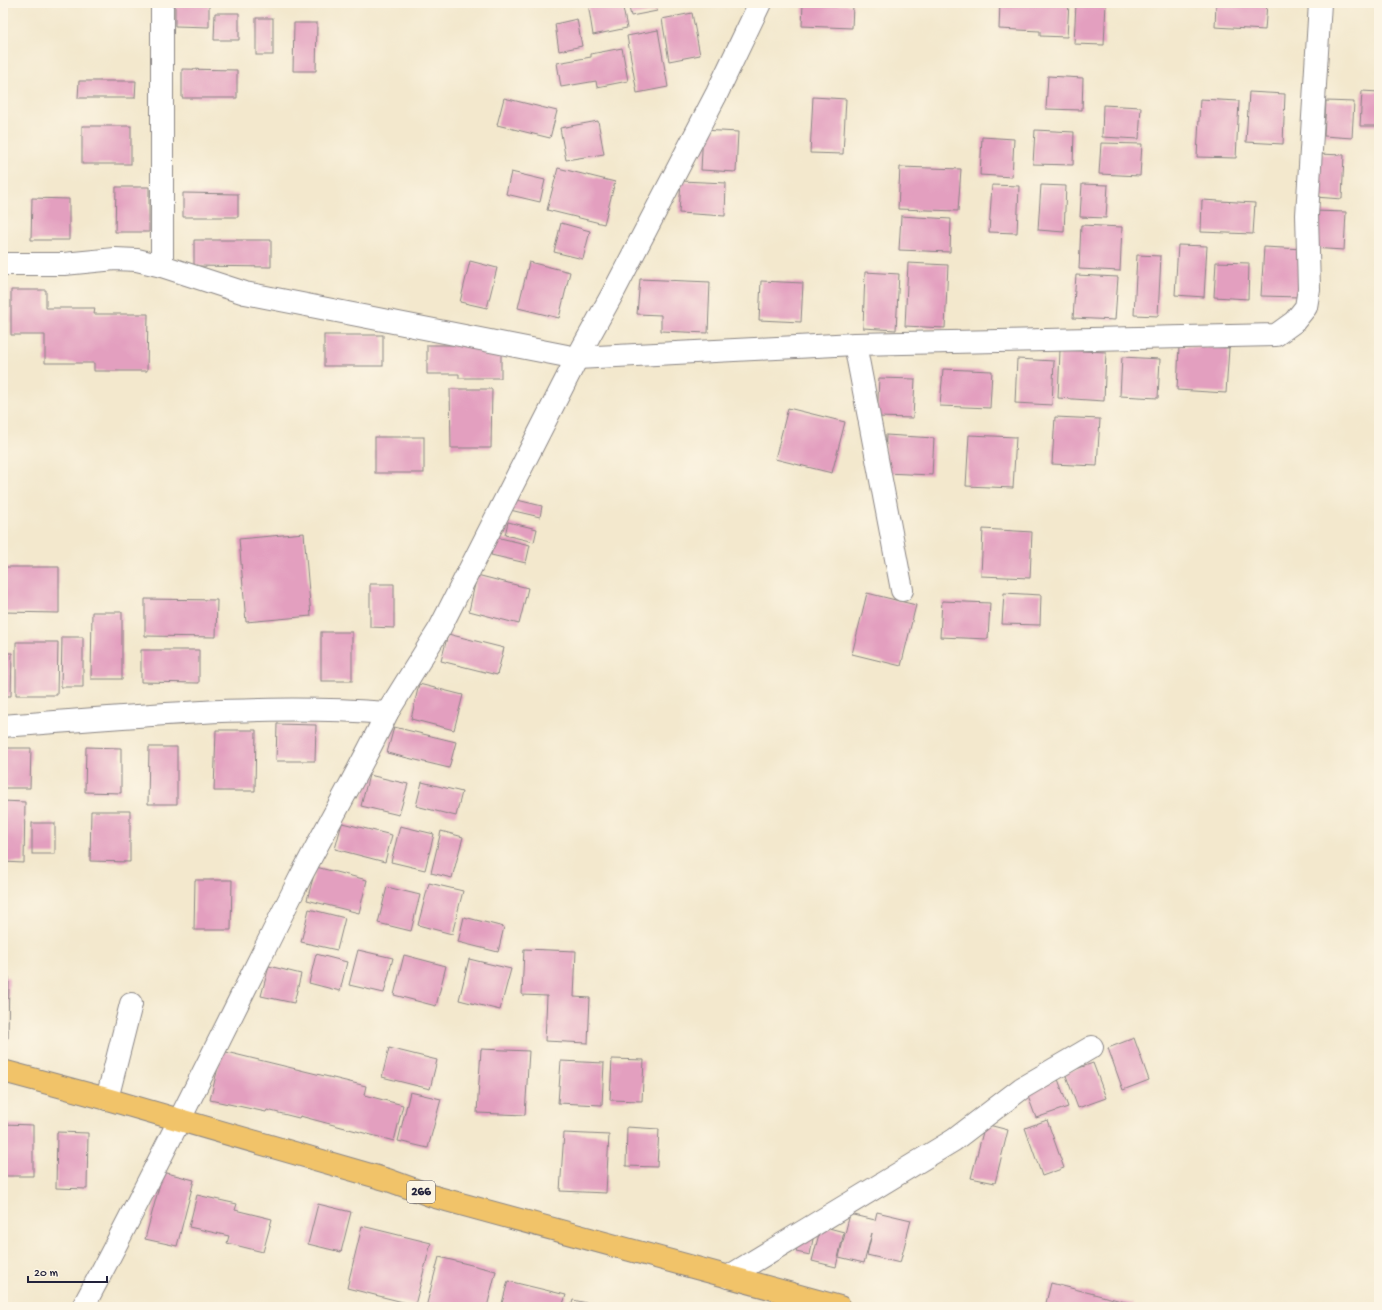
<svg xmlns="http://www.w3.org/2000/svg" width="1382" height="1310" viewBox="0 0 1382 1310" font-family="'Gochi Hand',sans-serif">
  <rect width="100%" height="100%" fill="#fcf5e5"/>
  <filter id="ink" filterUnits="userSpaceOnUse"><feTurbulence type="fractalNoise" baseFrequency=".025" numOctaves="2"/><feDisplacementMap in="SourceGraphic" scale="8" xChannelSelector="R" yChannelSelector="G"/><feConvolveMatrix kernelMatrix="1 2 1 2 8 2 1 2 1" color-interpolation-filters="sRGB"/></filter>
  <filter id="wash" filterUnits="userSpaceOnUse"><feTurbulence type="fractalNoise" baseFrequency=".012" numOctaves="4" result="noise"/><feDisplacementMap in="SourceGraphic" scale="16" xChannelSelector="R" yChannelSelector="G"/><feGaussianBlur stdDeviation="0.9" result="paint"/><feColorMatrix in="noise" values="0 0 0 0 0 0 0 0 0 0 0 0 0 0 0 0 0 1.4 0 .05"/><feComposite in="paint" operator="in"/></filter>
  <g filter="url(#wash)">
    <rect width="100%" height="100%" fill="#f3e8cd"/>
    <g id="blocks">
      <g fill="#e39fbf">
        <path d="M175,3H209V27L175,26Z"/>
        <rect x="288" y="3" width="47" height="3"/>
        <path d="M588,3H622L627,28L593,35Z"/>
        <path d="M628,3H655L657,11L631,16Z"/>
        <path d="M803,3L853,5L852,28L802,26Z"/>
        <path d="M1000,3H1069L1067,37L1040,36V31L999,29Z"/>
        <path d="M1076,3H1106L1104,45L1074,44Z"/>
        <path d="M1216,3H1267L1265,30L1215,27Z"/>
        <path d="M215,13H239V40H214Z"/>
        <path d="M692,13L700,55L669,61L662,19Z"/>
        <rect x="256" y="18" width="17" height="37"/>
        <path d="M577,19L582,46L559,51L555,24Z"/>
        <path d="M294,23H317L316,71H293Z"/>
        <path d="M658,30L668,87L637,93L627,36Z"/>
        <path d="M622,48L628,81L597,87L596,81L561,87L557,63L591,57V54Z"/>
        <path d="M182,69L237,70V98H182Z"/>
        <path d="M1048,76L1083,78L1082,110L1046,109Z"/>
        <path d="M79,81H136L135,98H78Z"/>
        <path d="M1362,91L1379,92V126H1360Z"/>
        <path d="M1249,92L1285,94L1283,144L1246,142Z"/>
        <path d="M813,97L846,99L843,154L810,153Z"/>
        <path d="M504,98L557,111L550,138L497,125Z"/>
        <path d="M1200,99L1239,101L1236,158L1197,157Z"/>
        <path d="M1326,101L1354,102L1352,138L1324,136Z"/>
        <path d="M1103,105L1141,107L1139,139L1102,137Z"/>
        <path d="M598,121L604,154L566,160L560,128Z"/>
        <rect x="82" y="126" width="49" height="38"/>
        <path d="M703,130L738,132L736,172L701,170Z"/>
        <path d="M1035,130L1074,132L1073,165L1033,164Z"/>
        <path d="M982,137L1014,139L1012,177L980,175Z"/>
        <path d="M1101,143L1142,144L1140,176L1099,174Z"/>
        <path d="M1317,154L1344,155L1342,199L1315,197Z"/>
        <path d="M900,167L961,169L958,211L898,209Z"/>
        <path d="M558,168L615,182L604,224L547,210Z"/>
        <path d="M511,172L545,180L540,202L506,194Z"/>
        <path d="M681,181L726,183L725,216L679,213Z"/>
        <path d="M1082,184L1108,185L1106,218L1080,217Z"/>
        <path d="M992,185L1019,186L1017,233L989,232Z"/>
        <path d="M1041,185L1066,186L1064,232L1038,230Z"/>
        <path d="M116,187H149V232H115Z"/>
        <path d="M183,193L238,194V217H183Z"/>
        <path d="M32,198L69,199V240H31Z"/>
        <path d="M1202,200L1255,203L1253,234L1201,232Z"/>
        <path d="M1312,211L1346,212L1344,250L1310,248Z"/>
        <path d="M901,216L951,219L950,252L899,250Z"/>
        <path d="M561,223L590,231L583,259L554,252Z"/>
        <path d="M1081,225L1122,227L1120,271L1079,269Z"/>
        <path d="M194,240H271V267L194,266Z"/>
        <path d="M1178,245L1207,246L1204,297L1175,295Z"/>
        <path d="M1264,247L1303,249L1300,297L1261,296Z"/>
        <path d="M1137,255L1161,256L1158,316L1134,315Z"/>
        <path d="M470,261L497,268L487,308L460,302Z"/>
        <path d="M529,262L570,272L559,318L518,308Z"/>
        <path d="M1216,262L1249,263L1248,299L1214,297Z"/>
        <path d="M908,263L948,265L945,328L905,326Z"/>
        <path d="M865,272L899,274L896,330L863,328Z"/>
        <path d="M1076,275L1118,277L1115,320L1073,318Z"/>
        <path d="M640,279L710,282L708,333L661,331V315L637,314Z"/>
        <path d="M761,281L803,283L801,322L759,320Z"/>
        <path d="M11,290H46V308H95L94,314H148L147,371H94V363H45V335H11Z"/>
        <rect x="324" y="335" width="59" height="31"/>
        <path d="M427,345H501V378H459V374H427Z"/>
        <path d="M1179,346L1229,348L1226,393L1177,390Z"/>
        <path d="M1060,350L1106,352L1104,401L1058,398Z"/>
        <path d="M1122,357L1160,359L1158,398L1120,396Z"/>
        <path d="M1017,359L1054,361L1052,405L1015,403Z"/>
        <path d="M943,369L992,371L990,408L940,406Z"/>
        <path d="M879,378L915,379L913,418L877,417Z"/>
        <path d="M450,389H492L491,448H451Z"/>
        <path d="M788,408L845,422L832,473L775,459Z"/>
        <path d="M1055,417L1100,419L1097,466L1052,464Z"/>
        <path d="M886,435L934,438L932,475L885,473Z"/>
        <path d="M969,435L1016,437L1013,488L966,486Z"/>
        <rect x="375" y="437" width="49" height="36"/>
        <path d="M513,499L542,506L540,517L510,510Z"/>
        <path d="M508,522L537,529L534,542L505,535Z"/>
        <path d="M983,529L1032,532L1030,578L981,576Z"/>
        <path d="M304,533L311,616L246,622L239,539Z"/>
        <path d="M496,537L530,545L526,563L491,555Z"/>
        <path d="M3,567H59V613L3,612Z"/>
        <path d="M477,575L528,588L519,624L469,611Z"/>
        <path d="M370,584H394V628L370,627Z"/>
        <path d="M867,593L916,605L901,666L852,654Z"/>
        <path d="M1004,593L1041,595L1040,625L1002,624Z"/>
        <path d="M145,599L217,600L216,637L145,636Z"/>
        <path d="M942,601L990,603L988,639L940,637Z"/>
        <path d="M92,612H122V679H91Z"/>
        <rect x="321" y="632" width="31" height="49"/>
        <path d="M448,634L504,648L497,675L441,661Z"/>
        <path d="M62,637H83V687H61Z"/>
        <path d="M16,642H58L57,695H16Z"/>
        <path d="M141,650H199V683L141,682Z"/>
        <path d="M3,653H12L11,696H3Z"/>
        <path d="M419,684L463,695L454,730L411,719Z"/>
        <path d="M277,724L316,725L315,761H276Z"/>
        <path d="M394,727L456,742L449,768L387,753Z"/>
        <path d="M216,730H256L255,791H214Z"/>
        <path d="M86,747L121,748V793L85,792Z"/>
        <path d="M149,747H177V804H148Z"/>
        <path d="M3,748H31L30,788H3Z"/>
        <path d="M369,775L408,784L399,815L361,806Z"/>
        <path d="M422,782L462,792L456,816L416,806Z"/>
        <path d="M3,801L25,802L24,863L3,862Z"/>
        <path d="M91,811H130V862L90,861Z"/>
        <rect x="32" y="823" width="23" height="31"/>
        <path d="M342,823L392,835L385,862L335,849Z"/>
        <path d="M400,826L434,834L425,870L391,862Z"/>
        <path d="M441,831L463,837L452,878L431,873Z"/>
        <path d="M316,867L367,880L359,913L307,900Z"/>
        <path d="M195,880H232L231,930H194Z"/>
        <path d="M429,883L463,891L452,934L418,925Z"/>
        <path d="M387,887L420,895L411,931L378,923Z"/>
        <path d="M309,909L345,918L337,950L301,942Z"/>
        <path d="M464,917L504,927L498,952L458,942Z"/>
        <path d="M524,949L576,951L574,997L590,998L588,1043L545,1041L547,996L522,995Z"/>
        <path d="M358,950L393,958L384,993L349,985Z"/>
        <path d="M316,954L347,962L340,991L309,983Z"/>
        <path d="M404,955L446,966L436,1006L394,995Z"/>
        <path d="M469,959L511,969L500,1010L459,1000Z"/>
        <path d="M269,966L301,974L294,1003L261,996Z"/>
        <path d="M3,977H9L8,1038H3Z"/>
        <path d="M1134,1038L1149,1080L1123,1090L1108,1048Z"/>
        <path d="M389,1048L437,1060L430,1089L382,1077Z"/>
        <path d="M481,1049L529,1051L525,1115L477,1113Z"/>
        <path d="M222,1051L366,1086L364,1095L403,1105L394,1141L300,1116L299,1118L267,1110L266,1112L210,1100Z"/>
        <path d="M612,1059L644,1060L642,1101L610,1100Z"/>
        <path d="M561,1061L604,1063L602,1105L558,1103Z"/>
        <path d="M1093,1063L1106,1098L1078,1108L1065,1073Z"/>
        <path d="M1058,1079L1068,1107L1036,1118L1026,1091Z"/>
        <path d="M410,1092L441,1099L428,1148L398,1141Z"/>
        <path d="M1047,1120L1064,1168L1042,1176L1025,1128Z"/>
        <path d="M3,1124L33,1125V1176H3Z"/>
        <path d="M985,1124L1008,1130L995,1183L971,1178Z"/>
        <path d="M627,1127L659,1129L657,1167L626,1166Z"/>
        <path d="M57,1132L88,1133L87,1189L56,1188Z"/>
        <path d="M564,1133L609,1135L606,1193L560,1191Z"/>
        <path d="M163,1172L194,1180L177,1246L145,1239Z"/>
        <path d="M197,1195L237,1204L235,1210L272,1219L263,1252L227,1243L229,1236L189,1227Z"/>
        <path d="M318,1204L351,1212L341,1252L308,1244Z"/>
        <path d="M877,1212L911,1220L900,1263L867,1255L872,1233L864,1263L839,1257L850,1214L875,1220Z"/>
        <path d="M362,1226L431,1243L415,1305L347,1288Z"/>
        <path d="M821,1226L844,1232L836,1267L812,1261Z"/>
        <path d="M800,1236L813,1239L810,1255L796,1252Z"/>
        <path d="M439,1257L496,1271L487,1307H426Z"/>
        <path d="M508,1281L566,1295L562,1307H501Z"/>
        <path d="M1051,1283L1133,1304L1132,1307H1045Z"/>
        <path d="M573,1300L601,1306V1307H571Z"/>
      </g>
    </g>
  </g>
  <g filter="url(#ink)">
    <use href="#blocks" fill-opacity="0" stroke="#8a8584" stroke-width="1"/>
    <g fill="none" stroke-linecap="round" stroke-linejoin="round">
      <defs>
        <g id="minor">
          <path d="M162,3V266"/>
          <path d="M3,264H64L115,259L137,260L162,266L245,293L577,358L855,344L1276,335L1294,322L1306,307L1309,289L1307,215L1320,3"/>
          <path d="M855,344L902,590"/>
          <path d="M3,726C131,717 259,703 387,713L440,628L577,358L613,293L717,93L760,3"/>
          <path d="M107,1099L131,1004"/>
          <path d="M728,1277L954,1140L1022,1088L1092,1047"/>
          <path d="M83,1307C158,1167 227,1024 298,882C327,825 360,770 387,713"/>
        </g>
        <path id="primary" d="M3,1071L107,1099L388,1180L435,1197L840,1307"/>
      </defs>
      <use href="#minor" stroke="#8a8584" stroke-width="24"/>
      <use href="#primary" stroke="#8a8584" stroke-width="24"/>
      <use href="#minor" stroke="#fff" stroke-width="22"/>
      <use href="#primary" stroke="#f1c369" stroke-width="22"/>
    </g>
  </g>
  <g text-anchor="middle" dominant-baseline="central" stroke-width="3" stroke-linejoin="round" paint-order="stroke">
    <rect fill="#fcf5e5" stroke="#63616e" stroke-width="1" x="407" y="1181" width="28" height="22" rx="3"/>
    <g font-size="13" font-weight="bold" fill="#22223b">
      <text x="421" y="1192">266</text>
    </g>
  </g>
  <rect width="1382" height="1310" fill="none" stroke="#fcf5e5" stroke-width="16"/>
  <path d="M28 1276v6h79v-6" fill="none" stroke="#22223b" stroke-width="2"/>
  <text x="34" y="1276" font-size="12" fill="#22223b" stroke="#fcf5e5" stroke-width="3" paint-order="stroke">20 m</text>
</svg>
